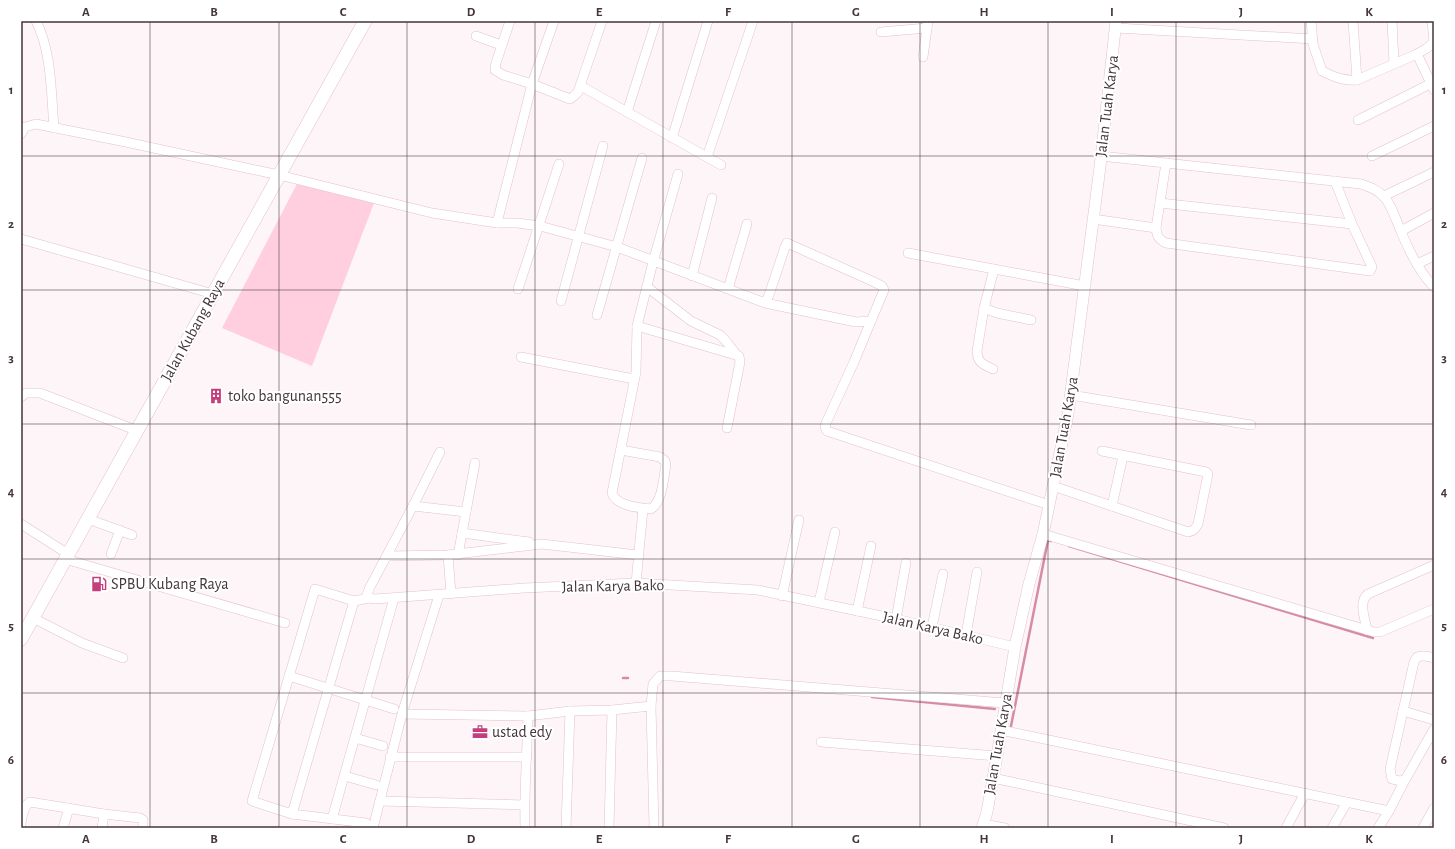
<svg xmlns="http://www.w3.org/2000/svg" width="1455" height="849" viewBox="0 0 1455 849" font-family="'Alegreya Sans',sans-serif">
  <rect width="100%" height="100%" fill="#fdf5f7"/>
  <path fill="#ffcedf" d="M298,182L374,203L312,366L222,328Z"/>
  <g fill="none" stroke-linecap="round" stroke-linejoin="round">
    <g stroke="#d68ba8" stroke-width="2.5">
      <path d="M1069,546L1373,638"/>
      <path d="M623,678H628"/>
      <path d="M872,697L995,709"/>
      <path d="M1011,726L1048,540L1051,541"/>
    </g>
    <defs>
      <g id="minor">
        <path d="M36,21C52,52 51,93 54,128"/>
        <path d="M510,21L496,63L495,70L503,75L532,84L570,99L574,96L578,92L602,21"/>
        <path d="M1311,21L1313,44L1322,71C1334,77 1344,81 1357,80L1417,54L1427,48L1434,42L1432,21"/>
        <path d="M1353,21L1357,80"/>
        <path d="M1392,21L1394,63"/>
        <path d="M1116,28L1313,39"/>
        <path d="M881,32L927,28"/>
        <path d="M476,36L501,45"/>
        <path d="M1417,54L1434,90"/>
        <path d="M923,57L928,21"/>
        <path d="M581,86L721,165"/>
        <path d="M627,112L656,21"/>
        <path d="M1358,120L1434,82"/>
        <path d="M21,134L25,127L36,124L121,141L279,175L432,213L497,223H517L540,226L617,247L765,303L856,322L871,321L884,290L882,286L872,281L787,243L785,247L769,295L765,303"/>
        <path d="M672,138L708,21"/>
        <path d="M1101,156L1361,184C1369,187 1377,189 1383,196C1391,203 1395,218 1400,229C1408,249 1418,271 1434,287"/>
        <path d="M1372,156L1434,126"/>
        <path d="M707,157L753,21"/>
        <path d="M1166,163L1156,228C1157,236 1158,239 1166,243L1370,271L1372,267L1352,224L1335,181"/>
        <path d="M1384,196L1434,172"/>
        <path d="M1160,203L1352,224"/>
        <path d="M1093,219L1156,228"/>
        <path d="M497,223L532,84L554,21"/>
        <path d="M1401,231L1434,213"/>
        <path d="M21,239L213,294"/>
        <path d="M908,253L1085,286"/>
        <path d="M1417,264L1434,256"/>
        <path d="M994,269L984,308L997,313L1031,320"/>
        <path d="M692,276L712,198"/>
        <path d="M647,287L691,321L720,335L725,340L736,354"/>
        <path d="M518,289L559,164"/>
        <path d="M728,289L747,224"/>
        <path d="M561,301L603,146"/>
        <path d="M984,308L977,351C978,364 983,364 993,369"/>
        <path d="M597,315L642,158"/>
        <path d="M871,321L854,362L826,423L825,427L827,431L1049,505"/>
        <path d="M637,326L739,356L740,362L727,428"/>
        <path d="M521,357L634,379"/>
        <path d="M1071,395L1251,425"/>
        <path d="M21,397L26,393H40L138,431"/>
        <path d="M621,450L660,457L665,461L666,465C663,480 663,500 651,509C639,508 616,506 612,493L636,372L637,326L653,262L678,174"/>
        <path d="M440,452L413,506L369,589L367,595L369,598L375,599L524,588L636,583L758,590L896,619L1015,647"/>
        <path d="M1053,486L1188,532C1194,531 1195,529 1198,524L1208,474L1206,472L1102,451"/>
        <path d="M413,506L466,512"/>
        <path d="M1112,506L1123,456"/>
        <path d="M88,519L132,535"/>
        <path d="M21,524L68,554"/>
        <path d="M462,533L529,542"/>
        <path d="M1043,534L1374,632H1380L1434,609"/>
        <path d="M111,554L120,530"/>
        <path d="M448,555L451,594"/>
        <path d="M458,555L475,463"/>
        <path d="M387,556L448,555L542,544L638,555"/>
        <path d="M65,559L285,623"/>
        <path d="M636,583L643,509"/>
        <path d="M782,596L799,520"/>
        <path d="M819,602L835,532"/>
        <path d="M857,611L871,546"/>
        <path d="M33,618L82,643L123,658"/>
        <path d="M896,619L906,563"/>
        <path d="M932,627L943,574"/>
        <path d="M1367,630C1365,618 1358,602 1368,594L1434,565"/>
        <path d="M966,635L977,572"/>
        <path d="M1434,658C1428,656 1423,655 1417,657L1414,662L1390,769L1392,779L1400,781L1405,780L1434,729"/>
        <path d="M289,676L394,709"/>
        <path d="M651,706L653,684L660,676H672L1005,703"/>
        <path d="M1403,711L1434,720"/>
        <path d="M402,714L528,716L570,711L612,710L651,706L654,828"/>
        <path d="M1001,730L1389,811L1405,780"/>
        <path d="M355,738L383,746"/>
        <path d="M821,742L997,756"/>
        <path d="M390,757H527"/>
        <path d="M345,776L376,785"/>
        <path d="M993,778L1224,828"/>
        <path d="M380,801L524,805"/>
        <path d="M292,814L354,601"/>
        <path d="M332,819L394,598"/>
        <path d="M366,823L292,814L252,801L315,589L354,601L369,598"/>
        <path d="M21,824C22,817 23,806 30,802L104,814L140,818L143,820V828"/>
        <path d="M983,824L1005,828"/>
        <path d="M63,828L69,808"/>
        <path d="M102,828L104,814"/>
        <path d="M373,828L402,714L439,595"/>
        <path d="M525,828C524,791 527,754 528,716"/>
        <path d="M566,828L570,711"/>
        <path d="M609,828L612,710"/>
        <path d="M1286,828L1305,793"/>
        <path d="M1332,828L1347,802"/>
        <path d="M1378,828L1389,811"/>
        <path d="M1423,828L1434,808"/>
      </g>
      <path id="major" d="M982,828L987,812L997,756L1015,647L1029,584L1043,534L1068,414L1100,167L1116,21"/>
      <path id="highway" d="M21,639L365,21"/>
    </defs>
    <use href="#minor" stroke="#e5c0cd" stroke-width="10"/>
    <use href="#major" stroke="#e5c0cd" stroke-width="12"/>
    <use href="#highway" stroke="#e5c0cd" stroke-width="14"/>
    <use href="#minor" stroke="#fff" stroke-width="9"/>
    <use href="#major" stroke="#fff" stroke-width="11"/>
    <use href="#highway" stroke="#fff" stroke-width="13"/>
  </g>
  <path fill="none" stroke="#44353a" stroke-width="1" stroke-opacity="0.55" d="M150,21V828M279,21V828M407,21V828M535,21V828M663,21V828M792,21V828M920,21V828M1048,21V828M1176,21V828M1305,21V828M21,156H1434M21,290H1434M21,424H1434M21,559H1434M21,693H1434"/>
  <defs>
    <symbol id="building-bare" viewBox="-9 -9 18 18"><path d="M-4-6H4V6H1V3H-1V6H-4ZM-2.5-4.3h1.7v1.8h-1.7ZM.8-4.3h1.7v1.8H.8ZM-2.5-1h1.7V.8h-1.7ZM.8-1h1.7V.8H.8Z" fill="#c43d7d" stroke="#fff" stroke-width="2.5" paint-order="stroke"/></symbol>
    <symbol id="fuel-bare" viewBox="-9 -9 18 18"><path d="M-5.5-6h7V0h2V4h1.3V-2.5L3-4.5l.8-.8L6-3V5H2.5V1h-1V6h-7ZM-4.2-4.7v3.2H.2V-4.7Z" fill="#c43d7d" stroke="#fff" stroke-width="2.5" paint-order="stroke"/></symbol>
    <symbol id="office-bare" viewBox="-9 -9 18 18"><path d="M-6-3h4V-5.5h4V-3h4V5H-6ZM-1-4.5V-3h2v-1.5ZM-6 0V1H6V0Z" fill="#c43d7d" stroke="#fff" stroke-width="2.5" paint-order="stroke"/></symbol>
  </defs>
  <g fill-rule="evenodd">
    <use href="#building-bare" x="205" y="385" width="22" height="22"/>
    <use href="#fuel-bare" x="88" y="573" width="22" height="22"/>
    <use href="#office-bare" x="469" y="721" width="22" height="22"/>
  </g>
  <g text-anchor="middle" dominant-baseline="central" stroke-width="4" stroke-linejoin="round" paint-order="stroke">
    <g font-size="16" fill="#44353a" stroke="#fff">
      <text transform="translate(1107 106) rotate(-83)">Jalan Tuah Karya</text>
      <text transform="translate(193 330) rotate(-61)">Jalan Kubang Raya</text>
      <text transform="translate(1064 427) rotate(-80)">Jalan Tuah Karya</text>
      <text transform="translate(613 586) rotate(-1)">Jalan Karya Bako</text>
      <text transform="translate(933 628) rotate(13)">Jalan Karya Bako</text>
      <text transform="translate(998 744) rotate(-80)">Jalan Tuah Karya</text>
    </g>
    <g font-size="16" fill="#44353a" stroke="#fff" text-anchor="start">
      <text x="228" y="396">toko bangunan555</text>
      <text x="111" y="584">SPBU Kubang Raya</text>
      <text x="492" y="732">ustad edy</text>
    </g>
  </g>
  <rect width="1455" height="849" fill="none" stroke="#ffffff" stroke-width="44"/>
  <rect x="22" y="22" width="1411" height="805" fill="none" stroke="#44353a" stroke-width="1.5"/>
  <g font-size="13" text-anchor="middle" font-weight="bold" fill="#44353a">
    <text x="86" y="16">A</text>
    <text x="214" y="16">B</text>
    <text x="343" y="16">C</text>
    <text x="471" y="16">D</text>
    <text x="599" y="16">E</text>
    <text x="728" y="16">F</text>
    <text x="856" y="16">G</text>
    <text x="984" y="16">H</text>
    <text x="1112" y="16">I</text>
    <text x="1241" y="16">J</text>
    <text x="1369" y="16">K</text>
    <text x="11" y="94">1</text>
    <text x="1444" y="94">1</text>
    <text x="11" y="228">2</text>
    <text x="1444" y="228">2</text>
    <text x="11" y="362">3</text>
    <text x="1444" y="362">3</text>
    <text x="11" y="496">4</text>
    <text x="1444" y="496">4</text>
    <text x="11" y="630">5</text>
    <text x="1444" y="630">5</text>
    <text x="11" y="764">6</text>
    <text x="1444" y="764">6</text>
    <text x="86" y="843">A</text>
    <text x="214" y="843">B</text>
    <text x="343" y="843">C</text>
    <text x="471" y="843">D</text>
    <text x="599" y="843">E</text>
    <text x="728" y="843">F</text>
    <text x="856" y="843">G</text>
    <text x="984" y="843">H</text>
    <text x="1112" y="843">I</text>
    <text x="1241" y="843">J</text>
    <text x="1369" y="843">K</text>
  </g>
</svg>
